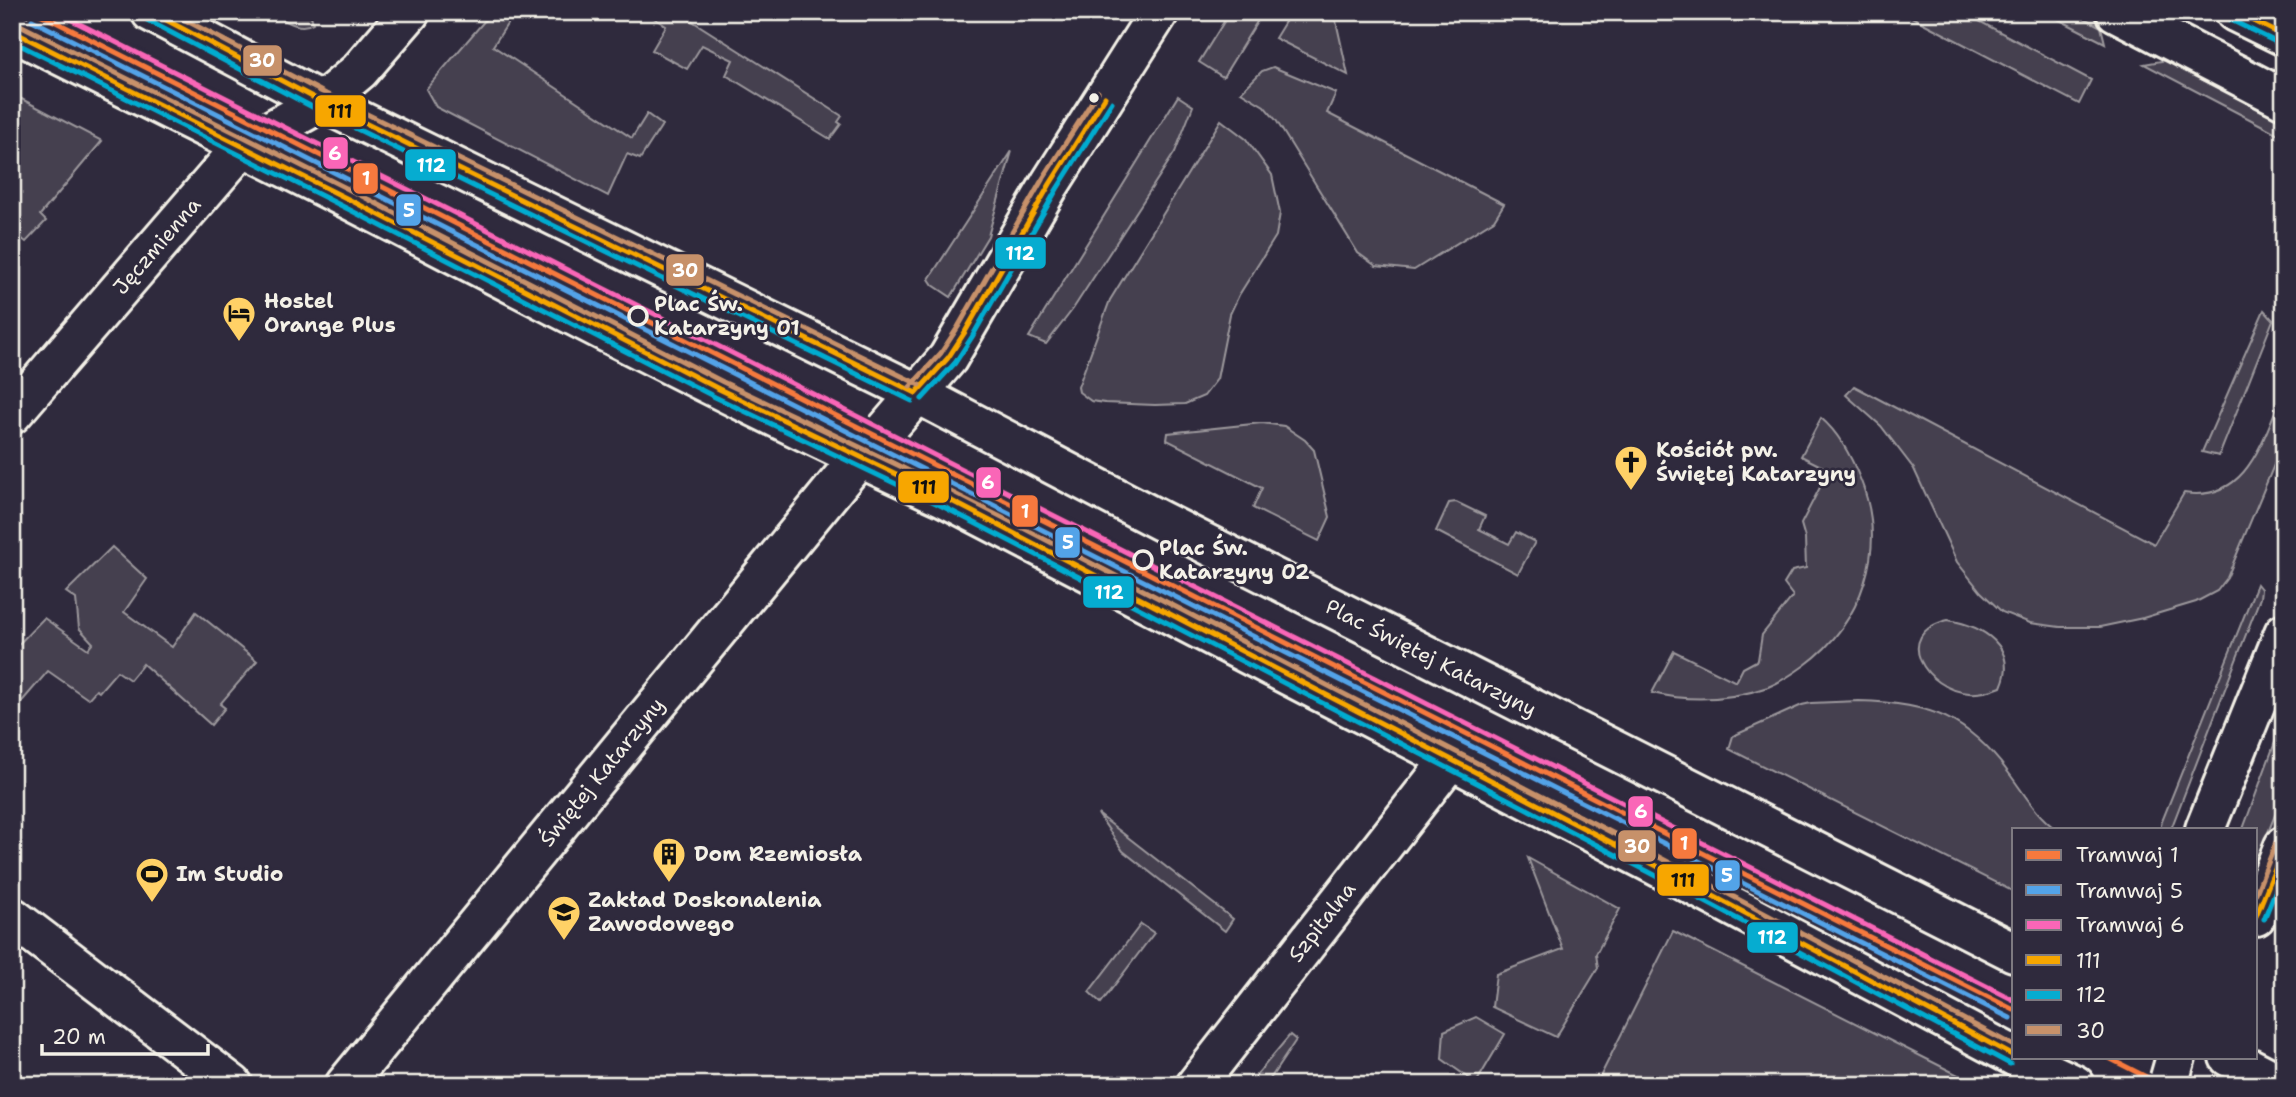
<svg xmlns="http://www.w3.org/2000/svg" width="2296" height="1097" viewBox="0 0 2296 1097" font-family="'Shantell Sans',sans-serif">
  <rect width="100%" height="100%" fill="#2f2a3d"/>
  <filter id="ink" filterUnits="userSpaceOnUse"><feTurbulence type="fractalNoise" baseFrequency=".0143" numOctaves="2"/><feDisplacementMap in="SourceGraphic" scale="14" xChannelSelector="R" yChannelSelector="G"/><feConvolveMatrix kernelMatrix="1 2 1 2 8 2 1 2 1" color-interpolation-filters="sRGB"/></filter>
  <g filter="url(#ink)">
    <g fill="#454050" stroke="#9c989c" stroke-width="2">
      <path d="M270,12H310L313,23C299,32 283,19 270,12Z"/>
      <path d="M492,12H515L493,46L632,138L647,114L662,125L640,159L627,154L608,196L436,107L426,89Z"/>
      <path d="M645,12H678L842,116L838,122L841,124L830,139L726,75L733,60L702,45L687,69L652,50L666,26Z"/>
      <path d="M1230,12H1263L1223,77L1199,62Z"/>
      <path d="M1291,12H1334L1348,75L1275,38Z"/>
      <path d="M1902,12H1962L2091,80L2079,104Z"/>
      <path d="M2044,12H2073L2101,27L2105,43Z"/>
      <path d="M2167,60L2284,121V137L2144,64Z"/>
      <path d="M1273,67L1336,93L1327,113L1504,204L1494,220L1414,270L1376,266L1358,253L1276,120L1264,106L1241,92L1262,71Z"/>
      <path d="M12,94L102,141L40,215L46,221L26,242L12,231Z"/>
      <path d="M1178,96L1193,106L1175,152L1073,309L1046,344L1029,337Z"/>
      <path d="M1221,120L1246,139L1272,175L1280,213L1276,236L1239,295L1230,314L1217,379L1204,396L1185,404L1155,405L1105,403L1091,401L1079,392L1078,387L1110,300Z"/>
      <path d="M1012,151L988,236L951,297L933,285L929,279Z"/>
      <path d="M2264,310L2273,320L2219,456L2202,452Z"/>
      <path d="M1854,386L2154,544L2184,493C2249,503 2263,437 2284,390V441L2227,578L2217,591L2196,602L2143,618L2100,627H2060L2030,623L2002,612L1981,592L1957,562L1914,469L1881,426L1846,395Z"/>
      <path d="M1821,418C1840,434 1852,458 1861,481C1888,548 1862,623 1805,665C1794,673 1780,682 1768,687C1730,700 1691,702 1652,693L1674,651L1736,682L1743,668L1758,660L1762,635L1793,596L1784,584L1792,571L1806,568L1805,538L1801,524L1829,470L1801,456Z"/>
      <path d="M1262,423L1284,426L1305,440L1314,450L1330,517L1319,541L1253,508L1262,488L1167,440L1168,433Z"/>
      <path d="M1456,502L1485,516L1479,529L1509,544L1516,532L1535,542L1518,574L1436,531L1449,503Z"/>
      <path d="M112,547L147,579L124,612L172,647L196,612L257,661L220,704L225,708L211,725L143,664L130,680L117,671L99,692L96,690L88,699L48,671L12,713V651L44,618L88,649L93,643L79,628L76,599L66,592Z"/>
      <path d="M2257,584L2261,589L2260,598L2171,829H2161V824Z"/>
      <path d="M1948,620C1983,626 2019,647 2001,687C1991,691 1980,694 1969,693C1926,690 1890,634 1948,620Z"/>
      <path d="M1859,701C1930,703 1968,717 2011,776C2025,795 2037,816 2056,829H2014V892L1729,749L1733,736L1802,705L1811,703Z"/>
      <path d="M2284,718V793L2256,862V829H2243Z"/>
      <path d="M1098,814L1233,919L1225,931L1123,851Z"/>
      <path d="M1528,858L1620,909L1596,954L1598,968L1556,1037L1492,1007L1496,974L1563,949Z"/>
      <path d="M1141,924L1154,933L1101,1003L1089,992Z"/>
      <path d="M1673,931L1978,1085H1596Z"/>
      <path d="M1476,1017L1505,1034L1476,1083L1442,1059L1444,1031Z"/>
      <path d="M1290,1035L1296,1040L1266,1085H1248Z"/>
    </g>
    <g fill="none" stroke-linecap="round" stroke-linejoin="round">
      <defs>
        <g id="minor">
          <path d="M151,12L322,102L916,393L1159,520L2014,952"/>
          <path d="M2116,12L2284,99"/>
          <path d="M2235,12L2284,36"/>
          <path d="M12,31C126,89 240,144 354,202C548,302 742,405 942,496L1653,864L2014,1056"/>
          <path d="M12,414L243,146L322,102L359,71L410,12"/>
          <path d="M12,917L233,1085"/>
          <path d="M2016,1057L2075,1085"/>
          <path d="M345,1085L859,458L880,437L948,358L1050,184L1159,12"/>
          <path d="M1196,1085L1450,760"/>
        </g>
        <g id="major">
          <path d="M2205,829L2284,633"/>
          <path d="M2256,916L2284,846"/>
          <path d="M2229,1057L2283,1085"/>
          <path d="M2168,1085L2176,1057"/>
        </g>
      </defs>
      <use href="#minor" stroke="#f4f1e8" stroke-width="44"/>
      <use href="#major" stroke="#f4f1e8" stroke-width="44"/>
      <use href="#minor" stroke="#2f2a3d" stroke-width="38"/>
      <use href="#major" stroke="#2f2a3d" stroke-width="38"/>
      <defs>
        <g id="bus-1">
          <path d="M151,12L322,102L916,393"/>
          <path d="M2236,12L2284,36"/>
          <path d="M12,31L354,202L719,389L942,496L1653,864L2014,1056"/>
          <path d="M916,393L948,358L965,332L1050,184L1105,97"/>
          <path d="M2256,916L2284,847"/>
        </g>
        <g id="bus-2">
          <path d="M147,20L318,110L912,401"/>
          <path d="M2231,20L2280,44"/>
          <path d="M12,41L350,210L715,397L938,504L1649,872L2010,1064"/>
          <path d="M922,399L955,363L972,337L1057,189L1112,102"/>
          <path d="M2264,919L2284,870"/>
        </g>
        <g id="bus-3">
          <path d="M170,12L326,94L920,385"/>
          <path d="M16,23L358,194L723,382L946,488L1657,856L2014,1046"/>
          <path d="M910,387L941,353L958,327L1042,180L1098,92"/>
          <path d="M2256,893L2276,843"/>
        </g>
      </defs>
      <use href="#bus-1" stroke="#2f2a3d" stroke-width="10"/>
      <use href="#bus-2" stroke="#2f2a3d" stroke-width="10"/>
      <use href="#bus-3" stroke="#2f2a3d" stroke-width="10"/>
      <use href="#bus-1" stroke="#f7a600" stroke-width="5"/>
      <use href="#bus-2" stroke="#06acd0" stroke-width="5"/>
      <use href="#bus-3" stroke="#c7916a" stroke-width="5"/>
      <defs>
        <g id="tram-1">
          <path d="M36,12L2014,1010"/>
          <path d="M2107,1057L2162,1085"/>
        </g>
        <path id="tram-2" d="M32,20L2010,1018"/>
        <path id="tram-3" d="M56,12L2014,1000"/>
      </defs>
      <use href="#tram-1" stroke="#2f2a3d" stroke-width="10"/>
      <use href="#tram-2" stroke="#2f2a3d" stroke-width="10"/>
      <use href="#tram-3" stroke="#2f2a3d" stroke-width="10"/>
      <use href="#tram-1" stroke="#f6793e" stroke-width="5"/>
      <use href="#tram-2" stroke="#53a3e8" stroke-width="5"/>
      <use href="#tram-3" stroke="#fa66b7" stroke-width="5"/>
    </g>
  </g>
  <defs>
    <symbol id="hotel-pin" viewBox="-11 -11 22 30"><path d="M0 17L-7.5 6A9.5 9.5 0 1 1 7.5 6Z" fill="#ffd166" stroke="#2f2a3d"/><path d="M-6-4.5h1.5V1H6V5H4.5V3h-9V5H-6ZM-4 0a1.8 1.8 0 1 1 3.6 0ZM.5 0V-2.5h3Q6-2.5 6 0Z" fill="#111"/></symbol>
    <symbol id="church-pin" viewBox="-11 -11 22 30"><path d="M0 17L-7.5 6A9.5 9.5 0 1 1 7.5 6Z" fill="#ffd166" stroke="#2f2a3d"/><path d="M-1.2-6h2.4v3.5h3.3v2.4h-3.3V6h-2.4V-.1h-3.3v-2.4h3.3Z" fill="#111"/></symbol>
    <symbol id="building-pin" viewBox="-11 -11 22 30"><path d="M0 17L-7.5 6A9.5 9.5 0 1 1 7.5 6Z" fill="#ffd166" stroke="#2f2a3d"/><path d="M-4-6H4V6H1V3H-1V6H-4ZM-2.5-4.3h1.7v1.8h-1.7ZM.8-4.3h1.7v1.8H.8ZM-2.5-1h1.7V.8h-1.7ZM.8-1h1.7V.8H.8Z" fill="#111"/></symbol>
    <symbol id="stadium-pin" viewBox="-11 -11 22 30"><path d="M0 17L-7.5 6A9.5 9.5 0 1 1 7.5 6Z" fill="#ffd166" stroke="#2f2a3d"/><path d="M0-5a6.5 5 0 1 0 0 10a6.5 5 0 1 0 0-10ZM-3.5-1.8h7v3.6h-7Z" fill="#111"/></symbol>
    <symbol id="university-pin" viewBox="-11 -11 22 30"><path d="M0 17L-7.5 6A9.5 9.5 0 1 1 7.5 6Z" fill="#ffd166" stroke="#2f2a3d"/><path d="M0-5L7-2L0 1L-7-2ZM-4 1L0 2.5L4 1V4Q0 6-4 4Z" fill="#111"/></symbol>
  </defs>
  <g fill-rule="evenodd">
    <use href="#hotel-pin" x="220" y="294" width="38" height="52"/>
    <use href="#church-pin" x="1612" y="443" width="38" height="52"/>
    <use href="#building-pin" x="650" y="835" width="38" height="52"/>
    <use href="#stadium-pin" x="133" y="855" width="38" height="52"/>
    <use href="#university-pin" x="545" y="893" width="38" height="52"/>
  </g>
  <circle fill="#f4f1e8" stroke="#2f2a3d" stroke-width="2.5" cx="1094" cy="98" r="6"/>
  <g fill="#2f2a3d" stroke="#f4f1e8" stroke-width="3.5">
    <circle cx="638" cy="316" r="9"/>
    <circle cx="1143" cy="560" r="9"/>
  </g>
  <g text-anchor="middle" dominant-baseline="central" stroke-width="5" stroke-linejoin="round" paint-order="stroke">
    <g font-size="21" fill="#f4f1e8" stroke="#2f2a3d">
      <text transform="translate(157 246) rotate(-49)">Jęczmienna</text>
      <text transform="translate(1431 658) rotate(27)">Plac Świętej Katarzyny</text>
      <text transform="translate(602 772) rotate(-51)">Świętej Katarzyny</text>
      <text transform="translate(1322 922) rotate(-52)">Szpitalna</text>
    </g>
    <g font-size="21" font-weight="bold" fill="#f4f1e8" stroke="#2f2a3d" text-anchor="start">
      <text x="264" y="301">Hostel<tspan x="264" dy="24">Orange Plus</tspan></text>
      <text x="1656" y="450">Kościół pw.<tspan x="1656" dy="24">Świętej Katarzyny</tspan></text>
      <text x="694" y="854">Dom Rzemiosła</text>
      <text x="176" y="874">Im Studio</text>
      <text x="588" y="900">Zakład Doskonalenia<tspan x="588" dy="24">Zawodowego</tspan></text>
    </g>
    <g font-size="21" font-weight="bold" fill="#f4f1e8" stroke="#2f2a3d" text-anchor="start">
      <text x="654" y="304">Plac Św.<tspan x="654" dy="24">Katarzyny 01</tspan></text>
      <text x="1159" y="548">Plac Św.<tspan x="1159" dy="24">Katarzyny 02</tspan></text>
    </g>
  </g>
  <g stroke="#2f2a3d" stroke-width="2.5">
    <rect x="242" y="44" width="41" height="33" rx="7" fill="#c7916a"/>
    <rect x="314" y="94" width="53" height="34" rx="7" fill="#f7a600"/>
    <rect x="322" y="136" width="27" height="34" rx="7" fill="#fa66b7"/>
    <rect x="404" y="148" width="53" height="34" rx="7" fill="#06acd0"/>
    <rect x="352" y="162" width="27" height="33" rx="7" fill="#f6793e"/>
    <rect x="395" y="193" width="27" height="34" rx="7" fill="#53a3e8"/>
    <rect x="994" y="236" width="53" height="34" rx="7" fill="#06acd0"/>
    <rect x="665" y="253" width="40" height="34" rx="7" fill="#c7916a"/>
    <rect x="975" y="466" width="27" height="33" rx="7" fill="#fa66b7"/>
    <rect x="897" y="470" width="53" height="34" rx="7" fill="#f7a600"/>
    <rect x="1011" y="494" width="28" height="34" rx="7" fill="#f6793e"/>
    <rect x="1054" y="526" width="27" height="33" rx="7" fill="#53a3e8"/>
    <rect x="1082" y="575" width="53" height="34" rx="7" fill="#06acd0"/>
    <rect x="1627" y="795" width="27" height="33" rx="7" fill="#fa66b7"/>
    <rect x="1671" y="827" width="27" height="33" rx="7" fill="#f6793e"/>
    <rect x="1617" y="829" width="40" height="34" rx="7" fill="#c7916a"/>
    <rect x="1714" y="859" width="27" height="33" rx="7" fill="#53a3e8"/>
    <rect x="1656" y="863" width="54" height="34" rx="7" fill="#f7a600"/>
    <rect x="1746" y="921" width="53" height="33" rx="7" fill="#06acd0"/>
  </g>
  <g font-size="19" text-anchor="middle" font-weight="bold" fill="#fff">
    <text x="262" y="67">30</text>
    <text x="335" y="160">6</text>
    <text x="431" y="172">112</text>
    <text x="366" y="185">1</text>
    <text x="409" y="217">5</text>
    <text x="1020" y="260">112</text>
    <text x="685" y="277">30</text>
    <text x="988" y="489">6</text>
    <text x="1025" y="518">1</text>
    <text x="1068" y="549">5</text>
    <text x="1109" y="599">112</text>
    <text x="1641" y="818">6</text>
    <text x="1684" y="850">1</text>
    <text x="1637" y="853">30</text>
    <text x="1727" y="882">5</text>
    <text x="1772" y="944">112</text>
  </g>
  <g font-size="19" text-anchor="middle" font-weight="bold" fill="#111">
    <text x="340" y="118">111</text>
    <text x="924" y="494">111</text>
    <text x="1683" y="887">111</text>
  </g>
  <rect width="2296" height="1097" fill="none" stroke="#2f2a3d" stroke-width="42"/>
  <rect x="21" y="21" width="2254" height="1055" fill="none" stroke="#f4f1e8" stroke-width="2.5" filter="url(#ink)"/>
  <rect x="2012" y="828" width="245" height="231" fill="#2f2a3d" stroke="#7e7a81" stroke-width="2"/>
  <rect x="2026" y="850" width="35" height="10" fill="#f6793e" stroke="#7e7a81" stroke-width="2"/>
  <text x="2076" y="862" font-size="21" fill="#f4f1e8">Tramwaj 1</text>
  <rect x="2026" y="885" width="35" height="10" fill="#53a3e8" stroke="#7e7a81" stroke-width="2"/>
  <text x="2076" y="898" font-size="21" fill="#f4f1e8">Tramwaj 5</text>
  <rect x="2026" y="920" width="35" height="10" fill="#fa66b7" stroke="#7e7a81" stroke-width="2"/>
  <text x="2076" y="932" font-size="21" fill="#f4f1e8">Tramwaj 6</text>
  <rect x="2026" y="955" width="35" height="10" fill="#f7a600" stroke="#7e7a81" stroke-width="2"/>
  <text x="2076" y="968" font-size="21" fill="#f4f1e8">111</text>
  <rect x="2026" y="990" width="35" height="10" fill="#06acd0" stroke="#7e7a81" stroke-width="2"/>
  <text x="2076" y="1002" font-size="21" fill="#f4f1e8">112</text>
  <rect x="2026" y="1025" width="35" height="10" fill="#c7916a" stroke="#7e7a81" stroke-width="2"/>
  <text x="2076" y="1038" font-size="21" fill="#f4f1e8">30</text>
  <path d="M42 1044v10h166v-10" fill="none" stroke="#f4f1e8" stroke-width="3.5"/>
  <text x="52" y="1044" font-size="21" fill="#f4f1e8" stroke="#2f2a3d" stroke-width="5" paint-order="stroke">20 m</text>
</svg>
